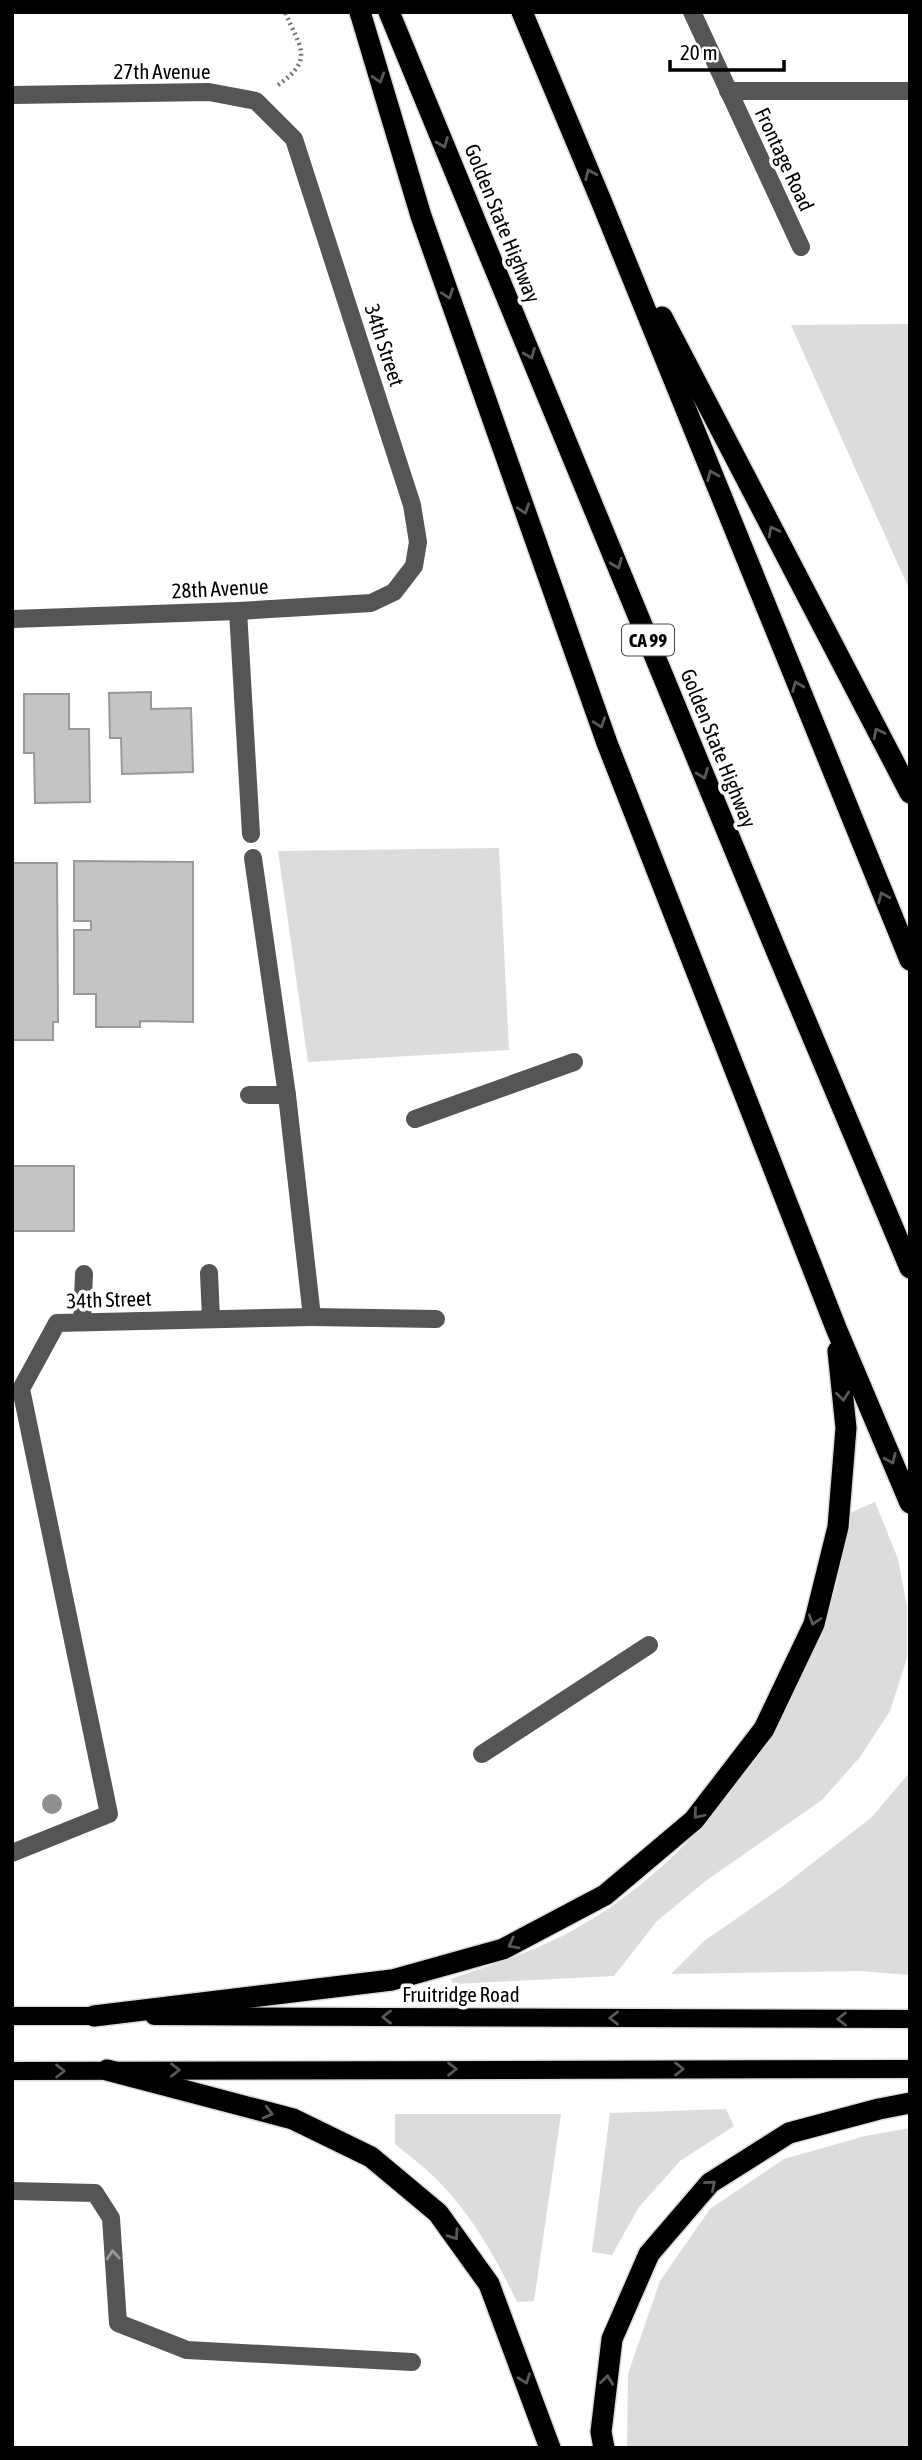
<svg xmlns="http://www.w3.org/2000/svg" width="922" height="2460" viewBox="0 0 922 2460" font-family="'Asap Condensed',sans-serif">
  <rect width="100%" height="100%" fill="#fff"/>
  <g fill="#dcdcdc">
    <path d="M910,324V591L791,325Z"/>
    <path d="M499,848L509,1050L308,1062L278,851Z"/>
    <path d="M875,1502L898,1559L907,1606V1658L890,1711L860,1757L822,1800L707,1880L657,1921L614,1976L453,1984L451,1979C491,1965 533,1952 570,1932C686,1868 771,1758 817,1636C824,1620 832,1603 836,1586C842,1562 845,1537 850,1513Z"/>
    <path d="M910,1772V1975L859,1971L671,1974L704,1941L779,1889L872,1817Z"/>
    <path d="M726,2109L734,2126L680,2161L639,2207L612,2255L592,2252L610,2113Z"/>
    <path d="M395,2114H561L534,2301L517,2302C495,2256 470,2211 433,2176C421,2164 408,2155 395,2144Z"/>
    <path d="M910,2128V2448H627L628,2374L660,2281L710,2209L784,2159L865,2136Z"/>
  </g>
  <g fill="#c4c4c4" stroke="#999" stroke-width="2">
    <path d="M151,692V709L191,708L193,772L122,774L121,738H110L109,693Z"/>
    <path d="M24,694H69V729H89L90,802L35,803L34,753H24Z"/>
    <path d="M74,861L193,862V1022L140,1021V1027H96V994H74V930H91V921H74Z"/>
    <path d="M12,863H57L58,1022H53V1040H12Z"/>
    <rect x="12" y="1166" width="62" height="65"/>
  </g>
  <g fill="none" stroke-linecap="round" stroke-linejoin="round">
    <defs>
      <g id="major">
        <path d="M12,2016H105"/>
        <path d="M154,2016L910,2019"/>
        <path d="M12,2071L910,2069"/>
      </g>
      <g id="highway">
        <path d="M360,12L421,216L607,743L836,1328L910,1503"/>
        <path d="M389,12L776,950L910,1268"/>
        <path d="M522,12L602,203L910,960"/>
        <path d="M662,317L910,793"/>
        <path d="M94,2016L392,1980L503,1949L605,1895L694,1820L764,1729L814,1624L838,1527L846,1428L838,1351"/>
        <path d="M107,2070L293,2119L371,2157L438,2213L489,2284L550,2448"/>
        <path d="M604,2448L601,2432L612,2339L649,2254L710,2183L789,2133L879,2109L910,2103"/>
      </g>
    </defs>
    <use href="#major" stroke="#dbdbdb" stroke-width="21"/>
    <use href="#highway" stroke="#dbdbdb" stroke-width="24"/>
    <path stroke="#777" stroke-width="4.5" stroke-dasharray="2 3.5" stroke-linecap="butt" d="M278,85C315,59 300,48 285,12"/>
    <g stroke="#555" stroke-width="18">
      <path d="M692,12L801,247"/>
      <path d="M728,91H910"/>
      <path d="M12,95L209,92L256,101L294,139L412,505L418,542L414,566L394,592L371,603L238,611L12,619"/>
      <path d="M238,611L251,834"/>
      <path d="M249,1095H287"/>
      <path d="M415,1119L574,1062"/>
      <path d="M209,1273L211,1319"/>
      <path d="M312,1317L436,1319"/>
      <path d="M82,1322L84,1274"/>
      <path d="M482,1754L649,1645"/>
      <path d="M12,1853L109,1814L21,1389L57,1323L312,1317L287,1095L253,858"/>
      <path d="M12,2191L95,2193L111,2218L118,2323L187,2350L412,2362"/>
    </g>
    <use href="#major" stroke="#000" stroke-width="18"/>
    <use href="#highway" stroke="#000" stroke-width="21"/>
  </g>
  <circle fill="#8f8f8f" cx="52" cy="1804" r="10"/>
  <defs><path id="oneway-chevron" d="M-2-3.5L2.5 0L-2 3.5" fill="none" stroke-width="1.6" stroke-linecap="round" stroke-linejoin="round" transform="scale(1.75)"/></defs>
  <g stroke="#595959">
    <use href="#oneway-chevron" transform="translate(379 78) rotate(73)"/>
    <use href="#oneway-chevron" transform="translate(443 143) rotate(68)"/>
    <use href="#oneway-chevron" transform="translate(590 174) rotate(-113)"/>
    <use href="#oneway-chevron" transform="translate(448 294) rotate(71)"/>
    <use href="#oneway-chevron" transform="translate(530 354) rotate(68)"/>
    <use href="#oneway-chevron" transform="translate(712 475) rotate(-112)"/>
    <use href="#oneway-chevron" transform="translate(524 509) rotate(71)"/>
    <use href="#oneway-chevron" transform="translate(773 531) rotate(-117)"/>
    <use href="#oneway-chevron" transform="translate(617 564) rotate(68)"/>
    <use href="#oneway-chevron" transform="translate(797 686) rotate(-112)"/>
    <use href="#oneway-chevron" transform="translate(600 723) rotate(71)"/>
    <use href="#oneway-chevron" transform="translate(878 733) rotate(-117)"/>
    <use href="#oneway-chevron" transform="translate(703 774) rotate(68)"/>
    <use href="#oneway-chevron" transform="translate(883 897) rotate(-113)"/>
    <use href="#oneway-chevron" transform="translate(843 1396) rotate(84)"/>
    <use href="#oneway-chevron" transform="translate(891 1459) rotate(67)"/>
    <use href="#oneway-chevron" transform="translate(814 1620) rotate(108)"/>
    <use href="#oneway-chevron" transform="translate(698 1814) rotate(130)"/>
    <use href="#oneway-chevron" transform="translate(513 1944) rotate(152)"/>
    <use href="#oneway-chevron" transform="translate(387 2017) rotate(-180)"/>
    <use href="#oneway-chevron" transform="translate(614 2018) rotate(-180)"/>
    <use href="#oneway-chevron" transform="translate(842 2019) rotate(-180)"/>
    <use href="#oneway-chevron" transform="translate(452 2069)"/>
    <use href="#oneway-chevron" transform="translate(679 2069)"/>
    <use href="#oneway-chevron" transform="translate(175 2070)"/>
    <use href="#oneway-chevron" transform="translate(60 2071)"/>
    <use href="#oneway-chevron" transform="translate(268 2113) rotate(15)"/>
    <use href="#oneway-chevron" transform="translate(711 2185) rotate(-41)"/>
    <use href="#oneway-chevron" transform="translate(454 2235) rotate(55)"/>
    <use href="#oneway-chevron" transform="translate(525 2379) rotate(70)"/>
    <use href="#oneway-chevron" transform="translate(607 2380) rotate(-83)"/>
  </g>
  <use stroke="#999" href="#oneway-chevron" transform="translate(113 2255) rotate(-94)"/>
  <g text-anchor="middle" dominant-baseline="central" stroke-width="7" stroke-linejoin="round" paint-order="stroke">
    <rect fill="#fff" stroke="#4c4c4c" stroke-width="2" x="622" y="624.5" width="52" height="31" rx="5"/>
    <g font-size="19" font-weight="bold" fill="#000">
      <text x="648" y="640">CA 99</text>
    </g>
    <g font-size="21" fill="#000" stroke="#fff">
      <text x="162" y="71">27th Avenue</text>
      <text transform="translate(785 159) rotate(65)">Frontage Road</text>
      <text transform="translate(503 223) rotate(68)">Golden State Highway</text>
      <text transform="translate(385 345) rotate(72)">34th Street</text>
      <text transform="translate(220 588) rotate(-3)">28th Avenue</text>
      <text transform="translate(719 748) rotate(68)">Golden State Highway</text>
      <text transform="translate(109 1299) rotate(-2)">34th Street</text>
      <text x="461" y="1994">Fruitridge Road</text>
    </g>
  </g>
  <rect width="922" height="2460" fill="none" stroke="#000000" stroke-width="28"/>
  <path d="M670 60v10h114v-10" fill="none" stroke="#000000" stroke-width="3.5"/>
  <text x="680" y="60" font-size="21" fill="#000000" stroke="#ffffff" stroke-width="5" paint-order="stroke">20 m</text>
</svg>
